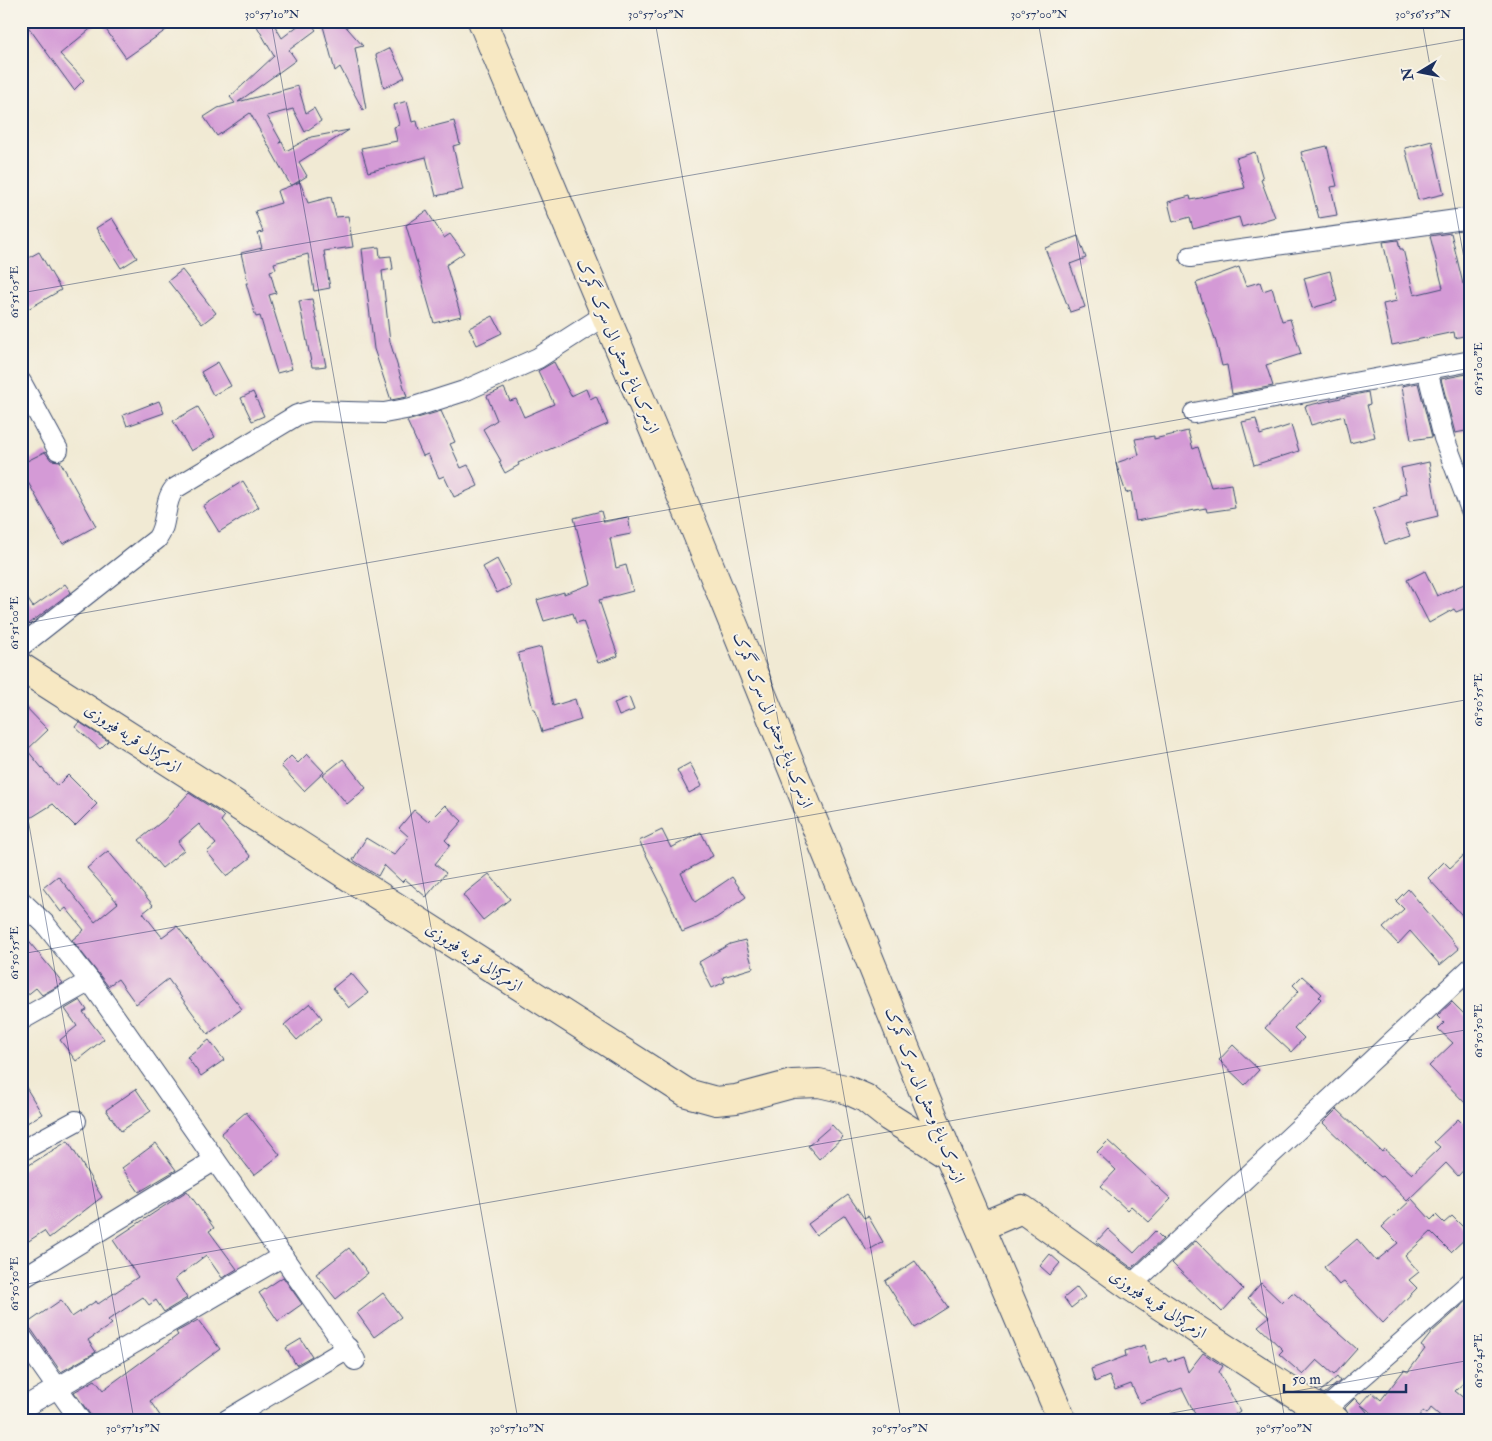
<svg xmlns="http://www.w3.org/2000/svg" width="1492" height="1441" viewBox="0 0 1492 1441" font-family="'IM FELL Double Pica',Amiri,serif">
  <rect width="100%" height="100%" fill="#f7f3e8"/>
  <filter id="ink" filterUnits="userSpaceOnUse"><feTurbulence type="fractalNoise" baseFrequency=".02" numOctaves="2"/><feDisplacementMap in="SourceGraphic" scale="10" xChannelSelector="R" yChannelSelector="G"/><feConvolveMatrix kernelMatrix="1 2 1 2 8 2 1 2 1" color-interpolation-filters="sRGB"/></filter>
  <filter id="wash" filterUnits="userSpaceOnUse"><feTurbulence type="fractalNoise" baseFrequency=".0096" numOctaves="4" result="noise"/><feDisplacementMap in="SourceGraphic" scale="20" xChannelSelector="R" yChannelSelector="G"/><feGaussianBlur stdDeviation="1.12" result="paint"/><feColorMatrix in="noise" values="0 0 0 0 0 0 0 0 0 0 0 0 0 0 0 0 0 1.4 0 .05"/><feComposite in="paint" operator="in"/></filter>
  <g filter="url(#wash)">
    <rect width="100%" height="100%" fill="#f1ead4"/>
    <g id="blocks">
      <g fill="#d49ad6">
        <path d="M24,21H100L60,54L84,80L74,90Z"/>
        <path d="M100,21H179L126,58Z"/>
        <path d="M254,21H272L282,38L304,21H309L316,30L289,50L296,60L238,102L298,86L306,113L314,108L321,121L305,132L293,109L267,116L281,141L279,143L282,142L286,151L311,137L349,130L299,162L307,176L291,186L250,113L217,136L204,117L218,108L235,103L230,97L274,56Z"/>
        <path d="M334,21H341L363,46L355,48L366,109L363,110L340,67L335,71L323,26Z"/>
        <path d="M390,48L405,77L384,88L376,55Z"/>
        <path d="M407,101L412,122L417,121L419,130L454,121L460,144L453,146L463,190L436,196L426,157L368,172L361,148L397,141L394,127L399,125L394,105Z"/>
        <path d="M1432,141L1444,194L1418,200L1405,148Z"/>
        <path d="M1327,146L1337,186L1331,187L1337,215L1319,218L1301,152Z"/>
        <path d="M1255,152L1263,179L1261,180L1275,217L1242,227L1239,217L1193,229L1190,217L1173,222L1168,202L1190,196L1191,200L1245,188L1236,158Z"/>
        <path d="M300,182L308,203L331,197L336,217L348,216L353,247L324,251L330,288L314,291L308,254L274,263L276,269L270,271L276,293L269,295L292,369L277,373L260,316L256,317L246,283H248L241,253L262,248L258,233L263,232L255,211L281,203L277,191Z"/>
        <path d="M427,211L444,238L450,234L464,253L446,265L461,316L434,323L406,225Z"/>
        <path d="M112,218L137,258L121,268L96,228Z"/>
        <path d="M1451,233L1463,284L1471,282V334L1455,338L1454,332L1392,345L1383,304L1397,301L1383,242L1398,240L1400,249H1403L1414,295L1443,288L1430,236Z"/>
        <path d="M1078,236L1086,258L1070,264L1085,307L1070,312L1045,248Z"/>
        <path d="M379,247L380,257L391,256L393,269L382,271L390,342L407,397L391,400L374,349L362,249Z"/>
        <path d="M39,252L61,290L21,313V262Z"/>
        <path d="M1239,267L1246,286L1260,282L1263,291L1272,288L1282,321L1290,319L1301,354L1266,365L1273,386L1232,394L1227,365L1222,366L1216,342L1196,283Z"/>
        <path d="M182,270L216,313L202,324L168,281Z"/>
        <path d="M1330,271L1337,301L1312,308L1304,278Z"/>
        <path d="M312,299L326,366L318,367H312L299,301Z"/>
        <path d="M493,316L502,333L477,345L469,328Z"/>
        <path d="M218,362L231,386L213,395L201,372Z"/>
        <path d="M554,362L571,396L586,389L590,399L596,396L608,424L518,463L519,465L505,473L499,462L501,461L483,429L497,420L487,396L504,388L510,401L516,399L524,417L554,404L538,371Z"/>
        <path d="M1467,374L1470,393H1468L1471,430L1455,433L1441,379Z"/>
        <path d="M1418,383L1432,437L1411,440L1402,386Z"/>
        <path d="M253,392L264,416L252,421L241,398Z"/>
        <path d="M1368,392L1370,404L1367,405L1375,437L1350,443L1344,416L1311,425L1305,406Z"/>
        <path d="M159,401L164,413L127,426L123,415Z"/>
        <path d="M198,407L215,437L191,451L173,421Z"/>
        <path d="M441,411L455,442L450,444L461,468L468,465L478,486L454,497L444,476L439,478L428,454L423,456L407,421Z"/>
        <path d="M1256,419L1260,435L1291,425L1299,451L1254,465L1242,422Z"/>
        <path d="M1188,431L1193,449L1198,447L1211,487L1231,484L1235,508L1207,512L1206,508L1136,521L1131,491L1126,493L1116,463L1139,455L1135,439L1154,436V439Z"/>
        <path d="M45,452L51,460L60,461L96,526L63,544L25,477L21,479V464Z"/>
        <path d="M1429,462L1438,516L1405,524L1410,536L1385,544L1373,509L1400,499V496L1407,494L1401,468Z"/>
        <path d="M243,481L259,507L219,532L203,506Z"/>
        <path d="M601,511L604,522L628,517L631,534L610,538L616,568L626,565L633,591L599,600L618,656L598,663L583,621L576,623L573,613L544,621L537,600L564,592V594L591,584L574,518Z"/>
        <path d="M497,559L511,586L497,593L483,567Z"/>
        <path d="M1425,571L1437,596L1471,581V606L1456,612L1454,609L1429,623L1407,580Z"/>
        <path d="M65,584L71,592L21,630V589L33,607Z"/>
        <path d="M541,647L553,706L575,699L581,720L542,732L535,709H533L518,653Z"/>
        <path d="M629,697L634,710L619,716L614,703Z"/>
        <path d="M21,702L48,730L27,750L57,786L68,775L97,804L75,826L53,804L21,824Z"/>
        <path d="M79,722L108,741L100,749L75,727Z"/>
        <path d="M307,754L324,772L304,791L281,766L291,756L298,763Z"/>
        <path d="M343,759L366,788L347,804L323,775Z"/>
        <path d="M690,763L702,786L689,793L677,770Z"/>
        <path d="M189,793L220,813L224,817L221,821L251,857L227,876L207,852L216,844L199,824L178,842L184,850L162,868L139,840L164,820Z"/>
        <path d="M445,805L462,821L445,840L450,845L435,864L446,873L426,897L405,879L402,882L384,865L378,876L353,860L366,838L394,855L409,837L399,828L414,810L428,822Z"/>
        <path d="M662,830L671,848L701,832L713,856L681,873L695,902L732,877L746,897L716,918L682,932L668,898L639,841Z"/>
        <path d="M1471,849V925L1428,878L1444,862L1450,868Z"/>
        <path d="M108,851L153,905L143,913L162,937L177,926L242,1009L208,1034L168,979L136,1004L118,979L108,986L72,940L84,930L66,908L61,912L43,888L58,876L95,922L118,903L87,868Z"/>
        <path d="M489,874L510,899L483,920L463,895Z"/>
        <path d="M1408,889L1459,949L1440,965L1410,931L1398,944L1383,928L1404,909L1396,901Z"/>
        <path d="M21,932L63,983L42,995L36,988L21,1000Z"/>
        <path d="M745,940L753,968L723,977L725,982L712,988L699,962L730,944Z"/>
        <path d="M351,973L368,993L349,1008L333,988Z"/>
        <path d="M1302,976L1322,994L1319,997L1321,999L1294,1028L1304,1038L1291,1052L1265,1028L1299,991L1293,985Z"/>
        <path d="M80,1000L87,1010L83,1012L104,1039L76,1061L60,1040L77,1026L65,1009Z"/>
        <path d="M1452,1002L1471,1021V1109L1429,1066L1453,1043L1438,1029L1444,1023L1437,1016Z"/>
        <path d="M310,1003L322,1018L297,1040L284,1025Z"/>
        <path d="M209,1040L224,1060L201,1076L187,1057Z"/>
        <path d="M1233,1045L1259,1070L1245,1085L1219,1060Z"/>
        <path d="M21,1079L42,1114L27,1123L21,1114Z"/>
        <path d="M136,1089L151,1111L121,1131L106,1110Z"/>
        <path d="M1337,1109L1382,1152L1384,1149L1412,1174L1440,1147L1434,1142L1458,1119L1471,1132V1139L1465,1144L1471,1150V1162L1458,1176L1446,1163L1407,1201L1383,1176L1381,1177L1367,1165L1323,1123Z"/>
        <path d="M246,1112L280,1155L254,1175L221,1133Z"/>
        <path d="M832,1125L843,1137L819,1159L808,1146Z"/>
        <path d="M68,1141L102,1197L49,1238L44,1231L21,1246V1170Z"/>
        <path d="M1108,1141L1171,1199L1149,1222L1131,1206L1127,1210L1101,1186L1116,1170L1097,1152Z"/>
        <path d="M156,1143L176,1170L139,1192L122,1168Z"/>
        <path d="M187,1191L214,1228L209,1231L237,1269L222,1278L206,1255L175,1279L187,1298L164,1312L156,1300L149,1305L143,1297L108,1320L112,1324L88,1340L96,1352L61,1372L31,1329L25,1325L61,1300L72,1317L96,1301L98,1304L138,1277L113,1240Z"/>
        <path d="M848,1195L864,1218L868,1216L883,1242L867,1251L845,1215L816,1235L808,1224Z"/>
        <path d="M1412,1199L1431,1220L1436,1215L1444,1223L1452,1216L1470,1234L1451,1252L1431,1232L1405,1256L1419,1272L1409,1280L1417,1288L1383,1323L1344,1282L1339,1285L1324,1267L1357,1239L1376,1261L1398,1243L1382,1227Z"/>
        <path d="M1108,1229L1134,1253L1155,1231L1163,1239L1132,1268L1096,1242Z"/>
        <path d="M1196,1241L1243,1289L1222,1312L1172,1263Z"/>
        <path d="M349,1248L368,1273L336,1299L316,1274Z"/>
        <path d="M1050,1254L1060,1263L1050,1275L1040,1266Z"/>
        <path d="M915,1261L948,1307L915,1328L885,1281Z"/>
        <path d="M283,1277L302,1304L278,1321L259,1293Z"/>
        <path d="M1261,1283L1282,1303L1292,1293L1295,1294L1357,1349L1334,1375L1317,1360L1303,1375L1279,1354L1283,1350L1258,1326L1269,1317L1248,1298Z"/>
        <path d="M1077,1287L1085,1297L1071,1308L1064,1298Z"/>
        <path d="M383,1293L401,1317L374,1337L357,1313Z"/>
        <path d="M1468,1300L1471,1303V1376L1455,1391L1471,1404V1420H1445L1431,1408L1427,1414L1423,1411L1417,1420H1382L1361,1405L1367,1412L1363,1420L1350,1419L1345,1408L1355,1398L1361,1404L1372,1392L1381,1400L1404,1370L1408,1372L1425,1349L1421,1346L1432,1332Z"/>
        <path d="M198,1320L220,1349L150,1401L163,1420H94L74,1392L95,1380L103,1390L178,1335L176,1332Z"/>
        <path d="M301,1339L312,1356L296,1365L286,1348Z"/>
        <path d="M1145,1345L1150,1364L1166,1358L1168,1362L1183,1357L1188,1372L1203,1353L1223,1366L1219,1372L1240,1411L1227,1420H1198L1182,1388L1140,1403L1131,1384L1115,1390L1109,1376L1095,1382L1091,1369L1126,1356L1125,1351Z"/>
        <path d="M1337,1377L1340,1381L1324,1394L1320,1392Z"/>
      </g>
    </g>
  </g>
  <g filter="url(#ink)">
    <use href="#blocks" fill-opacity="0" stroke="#3b4b70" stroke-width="1"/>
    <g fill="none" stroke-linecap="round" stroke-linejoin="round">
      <defs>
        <g id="street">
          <path d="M1190,257L1471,218"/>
          <path d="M1427,370L1444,438L1471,510"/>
          <path d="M21,382L58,450"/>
          <path d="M1194,413L1471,361"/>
          <path d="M21,646L157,539C168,524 163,503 174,489L297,415L311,411L384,413L411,408L464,391L538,358L605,315"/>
          <path d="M21,901L45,924L90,981L355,1360"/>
          <path d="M21,1020L90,981"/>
          <path d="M21,1151L76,1121"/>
          <path d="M21,1279L215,1160"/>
          <path d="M1130,1286L1471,968"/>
          <path d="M21,1336L80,1420"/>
          <path d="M21,1409L283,1256"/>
          <path d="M1323,1411L1471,1282"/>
          <path d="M227,1420L348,1348"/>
        </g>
        <g id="secondary">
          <path d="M482,21L688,512L949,1155L1062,1420"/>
          <path d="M21,667L687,1093L716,1101L736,1099L792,1084L819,1083L845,1089L865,1098L889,1117L949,1155"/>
          <path d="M980,1227L1022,1209L1130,1286L1335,1420"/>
        </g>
      </defs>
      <use href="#street" stroke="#3b4b70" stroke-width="22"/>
      <use href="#secondary" stroke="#3b4b70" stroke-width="30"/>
      <use href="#street" stroke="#fff" stroke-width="20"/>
      <use href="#secondary" stroke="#f7e8c3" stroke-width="28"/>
    </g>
  </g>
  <path fill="none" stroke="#1b2f5e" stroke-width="1" stroke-opacity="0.45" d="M271,21L518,1420M655,21L901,1420M1038,21L1285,1420M1422,21L1471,298M21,293L1471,38M21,624L1471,368M21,779L134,1420M21,954L1471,699M21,1285L1471,1029M1132,1420L1471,1360"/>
  <g text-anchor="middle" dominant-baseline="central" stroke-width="4" stroke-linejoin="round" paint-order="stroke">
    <g font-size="16" fill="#1b2f5e" stroke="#f7f3e8">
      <text transform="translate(618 346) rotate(67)">ازسرک باغ وحش الی سرک گمرک</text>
      <text transform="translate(773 720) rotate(68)">ازسرک باغ وحش الی سرک گمرک</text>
      <text transform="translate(133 738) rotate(33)">ازمرکزالی قریه فیروزی</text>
      <text transform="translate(474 957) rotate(33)">ازمرکزالی قریه فیروزی</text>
      <text transform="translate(925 1095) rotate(68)">ازسرک باغ وحش الی سرک گمرک</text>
      <text transform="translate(1158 1304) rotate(33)">ازمرکزالی قریه فیروزی</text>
    </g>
  </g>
  <rect width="1492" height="1441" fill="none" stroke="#f7f3e8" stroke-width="55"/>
  <g transform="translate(1420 72) rotate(260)" stroke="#f7f3e8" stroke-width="4" paint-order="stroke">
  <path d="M0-4L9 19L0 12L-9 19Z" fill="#1b2f5e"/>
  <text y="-8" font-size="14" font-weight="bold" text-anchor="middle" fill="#1b2f5e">N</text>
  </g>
  <path d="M1284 1384v8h122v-8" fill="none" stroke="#1b2f5e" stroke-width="2.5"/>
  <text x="1292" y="1384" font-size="15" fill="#1b2f5e" stroke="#f7f3e8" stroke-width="4" paint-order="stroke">50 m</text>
  <rect x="28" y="28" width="1436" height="1386" fill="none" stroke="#1b2f5e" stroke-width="2"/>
  <g font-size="12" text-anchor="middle" fill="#1b2f5e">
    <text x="272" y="18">30°57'10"N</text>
    <text x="656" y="18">30°57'05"N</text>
    <text x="1039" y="18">30°57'00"N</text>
    <text x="1423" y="18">30°56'55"N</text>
    <text transform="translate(14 292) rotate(-90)" y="4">61°51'05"E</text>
    <text transform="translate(1478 369) rotate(-90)" y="4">61°51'00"E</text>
    <text transform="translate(14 623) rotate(-90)" y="4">61°51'00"E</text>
    <text transform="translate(1478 700) rotate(-90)" y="4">61°50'55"E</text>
    <text transform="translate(14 953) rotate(-90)" y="4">61°50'55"E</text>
    <text transform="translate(1478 1031) rotate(-90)" y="4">61°50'50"E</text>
    <text transform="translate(14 1284) rotate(-90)" y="4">61°50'50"E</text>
    <text transform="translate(1478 1361) rotate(-90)" y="4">61°50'45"E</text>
    <text x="133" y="1432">30°57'15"N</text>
    <text x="517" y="1432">30°57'10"N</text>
    <text x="900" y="1432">30°57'05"N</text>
    <text x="1284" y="1432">30°57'00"N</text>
  </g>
</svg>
